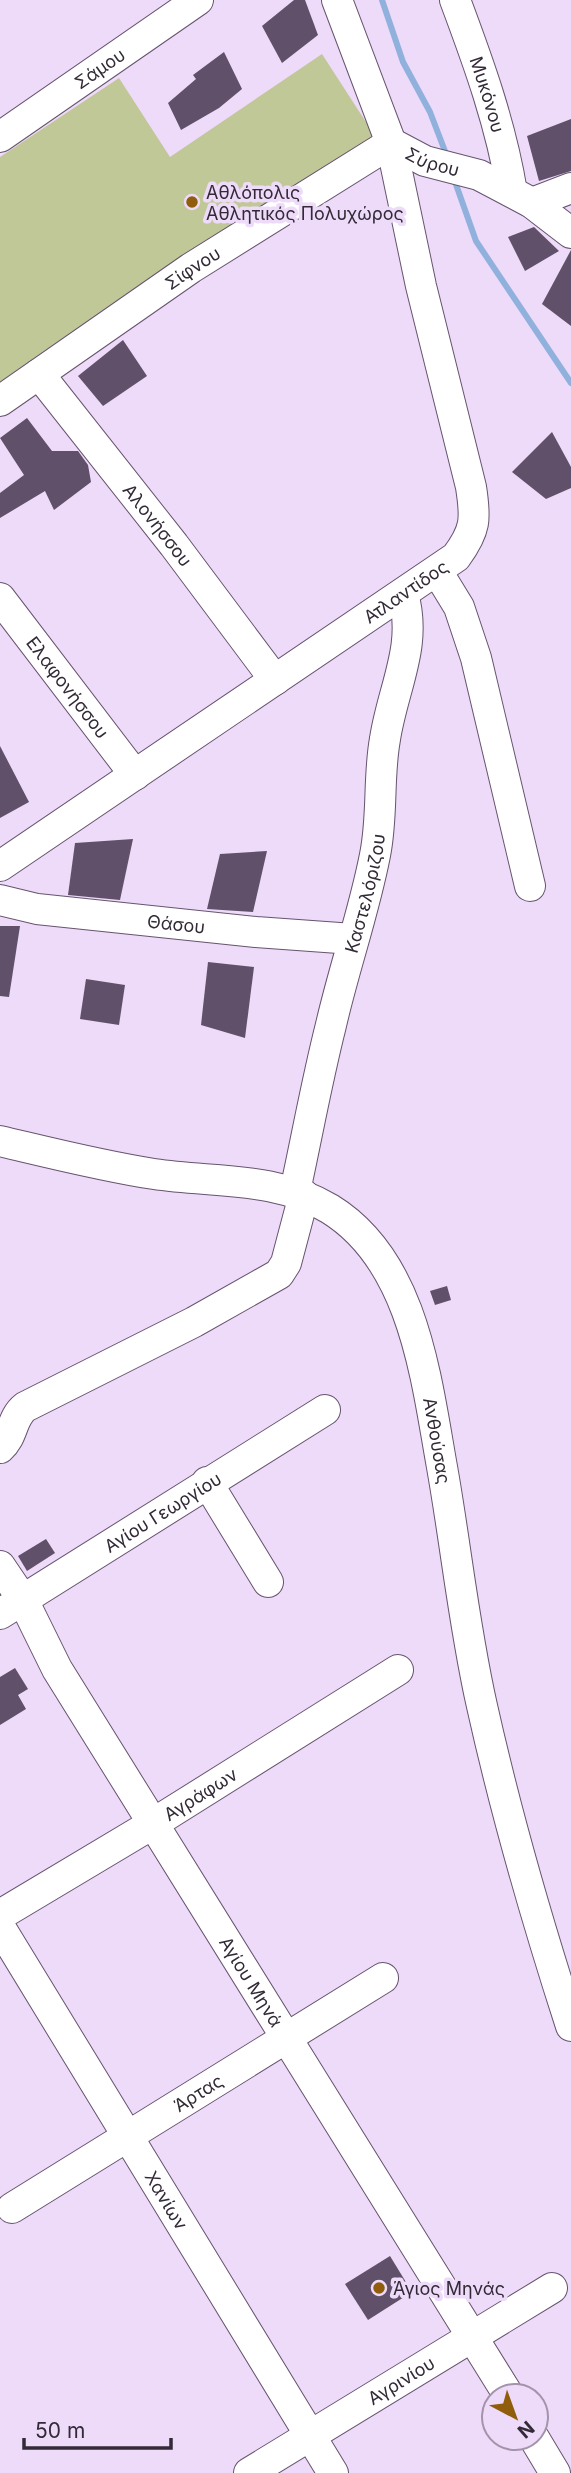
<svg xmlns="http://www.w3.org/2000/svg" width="571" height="2473" viewBox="0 0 571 2473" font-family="Inter,sans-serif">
  <rect width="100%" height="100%" fill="#eedaf9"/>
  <path fill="#c0c898" d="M322,54L375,136L0,392V157L119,78L170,157Z"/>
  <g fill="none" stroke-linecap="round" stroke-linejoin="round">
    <g stroke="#91b1dd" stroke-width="6">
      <path d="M382,0L403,62L430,112L448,159"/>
      <path d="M453,176L476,241L571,383"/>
    </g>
  </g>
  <g fill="#61506a">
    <path d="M294,0H305L318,35L282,63L262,26Z"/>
    <path d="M224,52L242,89L219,108L181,130L168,103L196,79L193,75Z"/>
    <path d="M571,119V171L539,181L527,136Z"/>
    <path d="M534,227L559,251L525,271L508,237Z"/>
    <path d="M571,250V326L542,304Z"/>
    <path d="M123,340L147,376L103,406L78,376Z"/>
    <path d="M27,418L52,451H78L88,465L91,482L54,510L45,491L0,518V493L24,475L0,438Z"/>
    <path d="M552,432L571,467V488L546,499L512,472Z"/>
    <path d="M0,746L29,802L0,818Z"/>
    <path d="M133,839L120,900L68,895L75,843Z"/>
    <path d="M267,851L253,912L207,909L220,854Z"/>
    <path d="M0,926H20L9,997L0,996Z"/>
    <path d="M208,962L254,967L245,1038L201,1025Z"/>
    <path d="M86,979L125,985L119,1025L80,1019Z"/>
    <path d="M447,1286L451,1300L435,1305L430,1291Z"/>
    <path d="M46,1539L55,1553L27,1571L18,1556Z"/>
    <path d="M15,1668L28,1689L18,1695L26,1709L0,1725V1677Z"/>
    <path d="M390,2256L412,2292L368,2320L345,2284Z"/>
  </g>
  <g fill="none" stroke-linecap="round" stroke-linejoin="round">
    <defs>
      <g id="minor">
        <path id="s1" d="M455,0C479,64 501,125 512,192"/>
        <path id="s2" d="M0,137L198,0"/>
        <path id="s3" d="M391,143L425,161L479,175L532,203L571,233"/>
        <path d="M532,203L571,188"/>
        <path id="s4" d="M39,374L174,545L275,680"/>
        <path id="s5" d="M0,401L191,268L391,143"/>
        <path d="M437,571L459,607L476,658L530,886"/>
        <path id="s6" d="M0,598L135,775"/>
        <path id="s7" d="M0,866L456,557C476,530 476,519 471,487L421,286L391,143L337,0"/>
        <path id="s8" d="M0,900L37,909L256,932L353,939"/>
        <path id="s9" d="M0,1141C51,1153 102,1166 154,1174C214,1183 276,1176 330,1209C414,1261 426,1378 442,1467C456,1546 464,1627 482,1706C506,1814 537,1921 571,2026"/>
        <path id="s10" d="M295,1191C307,1136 317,1080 331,1025C344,968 364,912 375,855C383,816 378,777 385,739C393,687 418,646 403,594"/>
        <path d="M0,1448C14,1436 11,1418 25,1407L194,1322L279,1274L286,1263L304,1195"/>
        <path d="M207,1482L268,1582"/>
        <path id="s11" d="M0,1566L23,1600L57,1669L509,2396"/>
        <path id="s12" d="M0,1614L325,1410"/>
        <path id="s13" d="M0,1915L154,1823L398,1670"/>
        <path id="s14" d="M0,1927L333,2473"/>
        <path id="s15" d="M12,2208L383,1978"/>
        <path d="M534,2438L555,2473"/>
        <path id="s16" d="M249,2473L552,2288"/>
      </g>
    </defs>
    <use href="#minor" stroke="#66546e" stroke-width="32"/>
    <use href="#minor" stroke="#fff" stroke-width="30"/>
  </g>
  <g fill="#8f5d0c" stroke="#eedaf9" stroke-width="2.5">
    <circle cx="192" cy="202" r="7"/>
    <circle cx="379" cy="2288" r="7"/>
  </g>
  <g text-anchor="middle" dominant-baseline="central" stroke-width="7" stroke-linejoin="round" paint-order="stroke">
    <g font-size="18" fill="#322a36" stroke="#eedaf9">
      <text stroke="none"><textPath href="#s2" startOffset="121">Σάμου</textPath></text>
      <text stroke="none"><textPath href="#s1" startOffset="100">Μυκόνου</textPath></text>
      <text stroke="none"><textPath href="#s3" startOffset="46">Σύρου</textPath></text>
      <text stroke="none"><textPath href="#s5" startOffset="234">Σίφνου</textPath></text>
      <text stroke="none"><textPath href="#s4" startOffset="192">Αλονήσσου</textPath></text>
      <text stroke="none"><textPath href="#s7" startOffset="490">Ατλαντίδος</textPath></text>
      <text stroke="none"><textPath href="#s6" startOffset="112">Ελαφονήσσου</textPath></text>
      <text stroke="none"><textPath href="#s10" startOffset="306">Καστελόριζου</textPath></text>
      <text stroke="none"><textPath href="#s8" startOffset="178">Θάσου</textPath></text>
      <text stroke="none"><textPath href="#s9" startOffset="602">Ανθούσας</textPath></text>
      <text stroke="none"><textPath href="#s12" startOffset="192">Αγίου Γεωργίου</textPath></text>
      <text stroke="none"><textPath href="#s13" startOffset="234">Αγράφων</textPath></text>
      <text stroke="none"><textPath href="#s11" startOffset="486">Αγίου Μηνά</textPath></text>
      <text stroke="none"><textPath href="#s15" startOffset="219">Άρτας</textPath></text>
      <text stroke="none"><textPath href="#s14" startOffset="320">Χανίων</textPath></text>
      <text stroke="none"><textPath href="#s16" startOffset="178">Αγρινίου</textPath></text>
    </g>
    <g font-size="18" fill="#322a36" stroke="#eedaf9" text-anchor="start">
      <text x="206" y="192">Αθλόπολις<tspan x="206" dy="21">Αθλητικός Πολυχώρος</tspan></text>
      <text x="393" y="2288">Άγιος Μηνάς</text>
    </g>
  </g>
  <g transform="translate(515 2417) rotate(139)"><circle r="33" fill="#eedaf9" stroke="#a394ab" stroke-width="2"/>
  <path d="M0-5L12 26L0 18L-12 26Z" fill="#8f5d0c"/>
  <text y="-10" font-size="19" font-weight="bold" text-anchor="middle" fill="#322a36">N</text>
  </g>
  <path d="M24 2438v10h147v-10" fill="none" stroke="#322a36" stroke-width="3.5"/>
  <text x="35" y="2438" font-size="21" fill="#322a36" stroke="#eedaf9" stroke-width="5" paint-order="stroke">50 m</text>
</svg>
